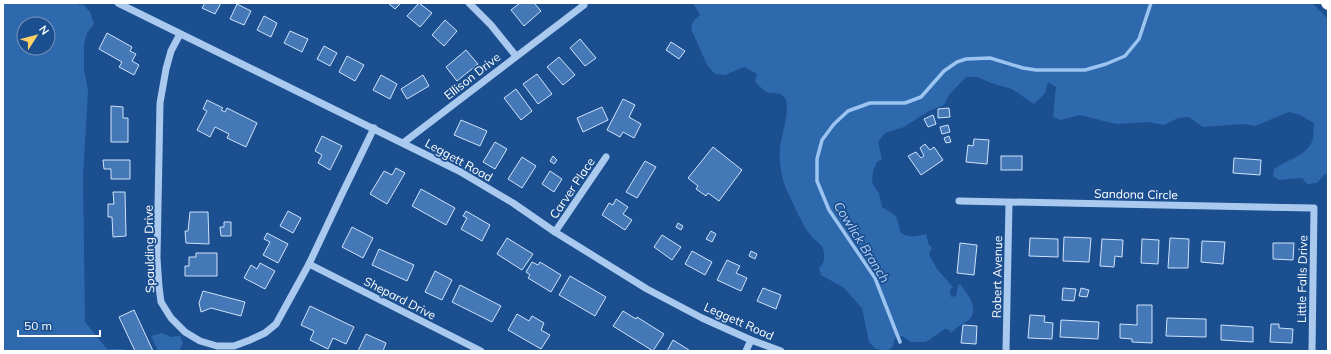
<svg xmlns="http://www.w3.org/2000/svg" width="1331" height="354" viewBox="0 0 1331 354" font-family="Mulish,sans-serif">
  <rect width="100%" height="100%" fill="#1b4f8f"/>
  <g fill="#2e69ad" fill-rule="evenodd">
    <path d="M3,3H78V5L83,4L90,12L94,24L87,33L84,44V69L88,91L83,176L85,322L107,349H124L125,351H3ZM24,24H48V48H24Z"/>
    <path d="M693,3H1312L1328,19V174L1324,175L1317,183L1307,184L1302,178L1279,180L1273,176L1274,169C1286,160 1310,155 1313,138C1314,134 1313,128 1314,123L1300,115L1289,112L1255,126L1244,124L1203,127L1189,117L1178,118L1164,125L1148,122L1116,124L1080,115L1061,120L1053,117L1056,87L1048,82L1045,93L1034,104L1012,89L991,83L977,77H966L949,95L944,105L929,111L904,127L885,133L878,142L882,159L877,162L873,171L872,183L879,193L882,207L896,216L901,233C910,238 916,237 926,234L928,243L932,248L929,254L937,269L953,287L950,290L951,297L956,296L958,285L960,284C968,295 980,308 969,320C966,322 963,323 961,325C957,327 954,330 951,333L949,330L945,329L926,342H911L902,336L895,338L893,346L888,351L876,349L869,342L862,308L844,288L821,275L819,268C825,263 825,257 823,249C822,244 814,240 811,236C801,223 795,207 788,193C781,179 779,162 780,148C781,137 792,105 784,97C780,92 775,94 770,93C764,91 759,86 755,82L757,74L744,67L725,75L715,74L707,65L692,31C690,23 695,20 700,15Z"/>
    <path d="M162,333L171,337L180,336L183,343L179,351H158L151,336Z"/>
  </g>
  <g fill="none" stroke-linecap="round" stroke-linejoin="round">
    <path stroke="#9cc4f0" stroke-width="3.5" d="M900,342L875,278L829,210L817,181V159L822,140L834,124L848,111L870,103H905L921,97L944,71L957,62L966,59L990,58L1023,68L1036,70H1085L1106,64L1125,56L1139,39L1151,3"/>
  </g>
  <g fill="#4478b7" stroke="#cfe3fa">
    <path d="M205,3H221L215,14L202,8Z"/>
    <path d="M388,3H401L395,9Z"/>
    <path d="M419,3L432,13L420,27L407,16Z"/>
    <path d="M520,3H534L541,11L524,26L511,10Z"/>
    <path d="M237,4L251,11L244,25L230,19Z"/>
    <path d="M264,16L277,23L271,37L257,30Z"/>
    <path d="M445,20L457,31L444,46L432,35Z"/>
    <path d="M290,31L308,39L302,52L284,43Z"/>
    <path d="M107,33L132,47L130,51L136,54L132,61L139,65L134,75L119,67L122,62L99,49Z"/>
    <path d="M580,39L596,58L585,66L570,48Z"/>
    <path d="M671,42L685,51L679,59L666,50Z"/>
    <path d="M324,46L337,53L330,66L317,59Z"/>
    <path d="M466,50L478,64L457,81L446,67Z"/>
    <path d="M347,56L364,65L355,81L339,72Z"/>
    <path d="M559,57L575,75L563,85L547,67Z"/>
    <path d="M537,74L552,94L538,104L523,84Z"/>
    <path d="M381,75L397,84L390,99L373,90Z"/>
    <path d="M423,75L429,86L407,99L401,89Z"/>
    <path d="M516,89L532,111L521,120L504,98Z"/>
    <path d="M623,99L635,105L629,117L641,124L634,138L623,132L620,137L607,130Z"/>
    <path d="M207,100L223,108L221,110L225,112L227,108L257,123L246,147L227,138L229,134L215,127L210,137L197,130L207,111L203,109Z"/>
    <path d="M111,106L123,107V118H128V142H111Z"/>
    <path d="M602,107L608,120L583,132L577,118Z"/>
    <path d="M949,108L950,117L938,118V109Z"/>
    <path d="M933,115L936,124L928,127L924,119Z"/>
    <path d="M461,120L487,131L480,146L454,135Z"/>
    <path d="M948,125L950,132L942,134L940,127Z"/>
    <path d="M322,136L342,146L330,170L318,163L322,155L315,151Z"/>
    <path d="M949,136L951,142L946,143L944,138Z"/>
    <path d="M974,139L989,140L987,164L966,162L968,145L973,146Z"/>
    <path d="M495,142L507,149L495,169L483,162Z"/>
    <path d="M925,144L930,150L934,147L943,160L921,175L908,156L916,152L921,158L924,156L920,148Z"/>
    <path d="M713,147L742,170L719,201L708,193L706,196L696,189L698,186L688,178Z"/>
    <path d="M553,156L557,160L554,164L550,161Z"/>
    <rect x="1001" y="156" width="21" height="14"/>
    <path d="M522,157L536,166L522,188L508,179Z"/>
    <path d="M1234,158L1261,160L1260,175L1233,173Z"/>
    <path d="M103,160H130V179H111V169H104Z"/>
    <path d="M645,161L656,167L637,198L626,192Z"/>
    <path d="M396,168L405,173L387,204L370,194L384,171L392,175Z"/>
    <path d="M550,171L562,179L554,192L542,184Z"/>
    <path d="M421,189L455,208L446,225L412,206Z"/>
    <path d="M113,192H125L126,236L113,237L112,217H108V204H114Z"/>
    <path d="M616,199L628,207L623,214L632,220L625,230L602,215L609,203L613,205Z"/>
    <path d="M288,211L301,218L293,233L280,226Z"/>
    <path d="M466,211L490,225L482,241L461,229L467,218L463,216Z"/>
    <path d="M190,212H208L209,244L186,243L185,231H188Z"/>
    <path d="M224,222H231V236H221L220,227H224Z"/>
    <path d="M678,223L683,226L681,230L676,227Z"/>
    <path d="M352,227L373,238L363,258L342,247Z"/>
    <path d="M711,231L716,234L712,242L706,239Z"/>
    <path d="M267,233L288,244L278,263L263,255L270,242L264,239Z"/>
    <path d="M662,235L681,247L672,260L654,247Z"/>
    <path d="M1064,237L1091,238L1089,262L1063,261Z"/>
    <path d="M507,238L533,254L522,270L497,254Z"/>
    <path d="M1030,238L1058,239V257L1029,256Z"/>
    <path d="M1170,238L1189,239L1188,268H1168Z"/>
    <path d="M1102,239L1123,240L1122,257L1115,256L1114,267L1100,266Z"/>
    <path d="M1142,239L1159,240L1158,264L1141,263Z"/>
    <path d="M1202,241L1225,242L1223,264L1201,262Z"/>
    <path d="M960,243L977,245L974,275L957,273Z"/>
    <path d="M1273,243H1294L1293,260L1273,259Z"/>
    <path d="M379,249L414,265L407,281L372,265Z"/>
    <path d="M692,251L712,262L705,275L685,264Z"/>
    <path d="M751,251L757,254L755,259L749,256Z"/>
    <path d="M196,253H217V276H185V266H189V257H196Z"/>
    <path d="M727,260L740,266L736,273L747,278L741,291L717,280Z"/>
    <path d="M532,262L538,265L540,262L561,275L551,292L528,278L530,275L526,272Z"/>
    <path d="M260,263L275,271L265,289L244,278L251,265L257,269Z"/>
    <path d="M435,271L452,280L442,300L425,292Z"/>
    <path d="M570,276L606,297L595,316L559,295Z"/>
    <path d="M460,285L501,306L492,322L452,302Z"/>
    <path d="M763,288L781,295L776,309L757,301Z"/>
    <path d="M1063,288L1076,289L1074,301L1062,300Z"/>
    <path d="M1081,288L1089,290L1087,297L1079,296Z"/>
    <path d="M203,291L245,302L241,316L211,308L201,312L199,303Z"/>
    <path d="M1137,305H1152V343L1132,342V339L1120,338V324L1137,325Z"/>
    <path d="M310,306L354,327L346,344L333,338L328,349L310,340L314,331L301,325Z"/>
    <path d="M134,310L153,351H135L119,317Z"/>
    <path d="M623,311L636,319L637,317L664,334L653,351L613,326Z"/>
    <path d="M517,314L529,321L532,316L544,323L541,330L550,335L541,349L508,330Z"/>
    <path d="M1030,315L1045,316L1044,322L1053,323L1052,339L1028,338Z"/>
    <path d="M1167,318L1206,319V337L1166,336Z"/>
    <path d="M1061,320L1099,322L1098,339L1060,337Z"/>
    <path d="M1271,324H1279V328L1293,329L1292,343L1270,342Z"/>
    <path d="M963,325L977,326L976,344L961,343Z"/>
    <path d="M1221,325L1253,327V342L1221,340Z"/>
    <path d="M366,334L386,343L383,351H358Z"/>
    <path d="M673,340L689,350L688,351H667Z"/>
  </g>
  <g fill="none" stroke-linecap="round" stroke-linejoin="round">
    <g stroke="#a9c9ee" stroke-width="7">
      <path d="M118,3L459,171L513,203L555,232L647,289L702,318L751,340L781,351"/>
      <path d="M469,3L491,25L516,56"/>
      <path d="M180,34L171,51L166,69L160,103L157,258L159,287L161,302L171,318L185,332L200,341L217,346H234L250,340L265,333L276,324L309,264L341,196L374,128"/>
      <path d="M403,143L584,5"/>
      <path d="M959,201L1314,208L1312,351"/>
      <path d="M555,232L606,157"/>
      <path d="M309,264L481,351"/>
      <path d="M746,351L751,340"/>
      <path d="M1006,351L1009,203"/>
    </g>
    <path stroke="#fff" stroke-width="12" d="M1327,3L1328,4"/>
  </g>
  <g text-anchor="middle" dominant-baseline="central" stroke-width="3.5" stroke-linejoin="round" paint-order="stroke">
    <g font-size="12" fill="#fff" stroke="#1b4f8f">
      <text transform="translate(472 76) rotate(-38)">Ellison Drive</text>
      <text transform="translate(459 160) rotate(29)">Leggett Road</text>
      <text transform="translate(572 188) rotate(-56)">Carver Place</text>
      <text transform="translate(1136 194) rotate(1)">Sandona Circle</text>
      <text transform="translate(149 249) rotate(-91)">Spaulding Drive</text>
      <text transform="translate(997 277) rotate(-89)">Robert Avenue</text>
      <text transform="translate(1302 279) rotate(-89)">Little Falls Drive</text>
      <text transform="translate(400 298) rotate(27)">Shepard Drive</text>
      <text transform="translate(739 321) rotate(24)">Leggett Road</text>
    </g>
    <g font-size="13" font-style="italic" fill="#b5d3f5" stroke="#1b4f8f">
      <text transform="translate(862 242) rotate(58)">Cowlick Branch</text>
    </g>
  </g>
  <rect width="1331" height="354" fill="none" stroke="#ffffff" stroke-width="8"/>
  <g transform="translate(36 36) rotate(54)"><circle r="19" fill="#1b4f8f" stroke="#7695bc"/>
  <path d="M0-3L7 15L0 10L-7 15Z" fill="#ffd166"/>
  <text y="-6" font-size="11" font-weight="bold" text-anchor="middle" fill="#ffffff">N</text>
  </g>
  <path d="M18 330v6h82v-6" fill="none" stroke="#ffffff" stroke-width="2"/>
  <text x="24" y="330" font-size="12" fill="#ffffff" stroke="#1b4f8f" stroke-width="3" paint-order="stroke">50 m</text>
</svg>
